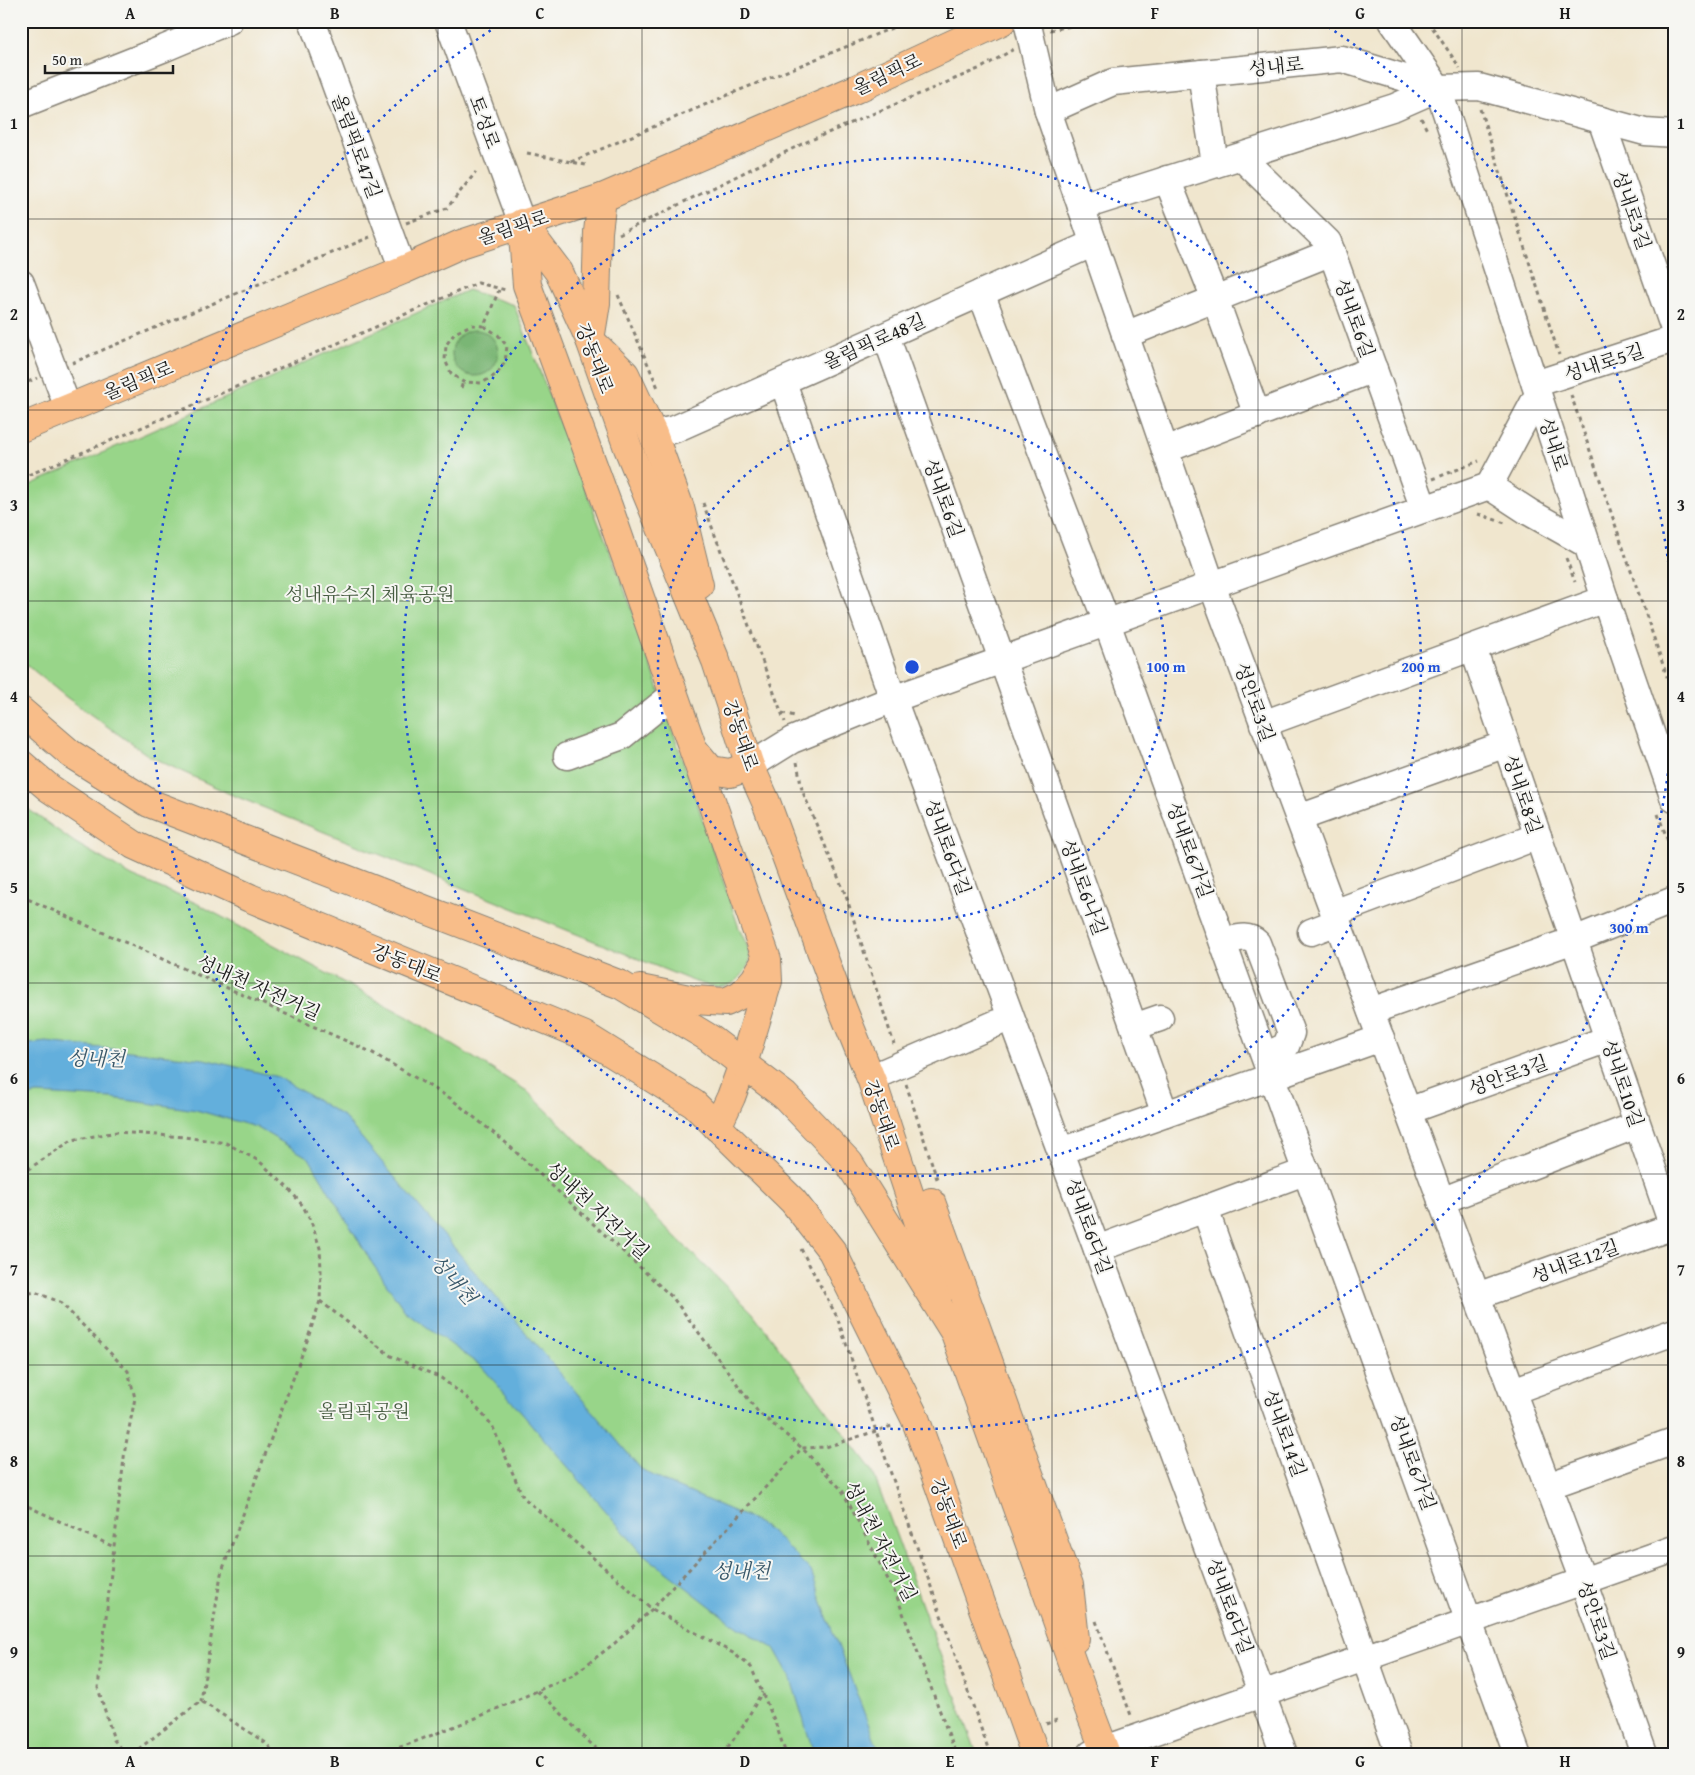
<svg xmlns="http://www.w3.org/2000/svg" width="1695" height="1775" viewBox="0 0 1695 1775" font-family="'Gentium Book Plus','Noto Serif KR',serif">
  <rect width="100%" height="100%" fill="#f6f6f2"/>
  <filter id="ink" filterUnits="userSpaceOnUse"><feTurbulence type="fractalNoise" baseFrequency=".02" numOctaves="2"/><feDisplacementMap in="SourceGraphic" scale="10" xChannelSelector="R" yChannelSelector="G"/><feConvolveMatrix kernelMatrix="1 2 1 2 8 2 1 2 1" color-interpolation-filters="sRGB"/></filter>
  <filter id="wash" filterUnits="userSpaceOnUse"><feTurbulence type="fractalNoise" baseFrequency=".0096" numOctaves="4" result="noise"/><feDisplacementMap in="SourceGraphic" scale="20" xChannelSelector="R" yChannelSelector="G"/><feGaussianBlur stdDeviation="1.12" result="paint"/><feColorMatrix in="noise" values="0 0 0 0 0 0 0 0 0 0 0 0 0 0 0 0 0 1.4 0 .05"/><feComposite in="paint" operator="in"/></filter>
  <g filter="url(#wash)">
    <rect width="100%" height="100%" fill="#f0e6ce"/>
    <g fill="#98d589" stroke="#5a7852">
      <path d="M468,290L514,305L632,609L739,928C742,936 750,948 750,957C750,965 746,970 742,975C725,998 694,981 673,973L230,794L149,756L66,697L21,660V489Z"/>
      <path d="M21,804L74,842L132,876L196,903L408,1017L527,1091L752,1312L872,1470L977,1754H21Z"/>
    </g>
    <circle fill="#7ab675" stroke="#4b6948" cx="475" cy="353" r="23"/>
    <path fill="#63afdc" stroke="#40667c" d="M46,1042L204,1059L278,1077L343,1116L641,1469L663,1481L749,1518L772,1532L811,1571L827,1617L880,1754H814L790,1676L774,1648L737,1627L642,1553L482,1367L405,1311L372,1263L309,1158L256,1127L196,1110L112,1098L38,1094L21,1097V1045Z"/>
  </g>
  <g filter="url(#ink)">
    <g fill="none" stroke-linecap="round" stroke-linejoin="round">
      <defs>
        <g id="minor">
          <path d="M312,21L403,270"/>
          <path d="M448,21L522,223"/>
          <path d="M1027,21L1048,111L1210,580L1583,1581L1644,1754"/>
          <path d="M1392,21L1438,88L1605,599L1674,799"/>
          <path d="M1201,73L1215,164"/>
          <path d="M21,105L165,48L229,21"/>
          <path d="M1048,111L1113,82L1342,59L1438,88L1479,87L1645,132L1674,134"/>
          <path d="M1601,120L1674,329"/>
          <path d="M1241,157L1328,242L1424,509"/>
          <path d="M1167,179L1215,299L1257,415"/>
          <path d="M1081,207L1395,107L1438,88"/>
          <path d="M21,283L68,408"/>
          <path d="M981,293L1107,623L1517,1754"/>
          <path d="M1125,335L1332,252"/>
          <path d="M886,336L1165,1114"/>
          <path d="M783,382L893,699L1284,1754"/>
          <path d="M1535,384L1674,339"/>
          <path d="M653,434L675,429L1094,243"/>
          <path d="M1165,450L1374,369"/>
          <path d="M1489,486L1529,512L1586,544"/>
          <path d="M1473,648L1674,1230"/>
          <path d="M1263,724L1605,599"/>
          <path d="M567,756L622,736L674,694"/>
          <path d="M750,766L792,740L893,699L1489,486L1538,394"/>
          <path d="M1299,818L1506,744"/>
          <path d="M1334,913L1538,836"/>
          <path d="M1311,932L1337,922"/>
          <path d="M1223,942C1236,939 1247,933 1257,943L1291,1033L1286,1046L1265,1056"/>
          <path d="M1371,1011L1574,940L1674,900"/>
          <path d="M1134,1027L1160,1018"/>
          <path d="M884,1072L997,1023"/>
          <path d="M1408,1111L1608,1039"/>
          <path d="M1061,1151L1381,1038"/>
          <path d="M1441,1201L1637,1125"/>
          <path d="M1205,1209L1399,1754"/>
          <path d="M1097,1249L1307,1171"/>
          <path d="M1477,1296L1674,1226"/>
          <path d="M1513,1391L1674,1332"/>
          <path d="M1548,1486L1674,1441"/>
          <path d="M1091,1754L1674,1549"/>
        </g>
        <g id="major">
          <path d="M602,198L598,232L596,303L590,340L625,374L653,434L680,508L699,585"/>
          <path d="M522,223L559,272L590,340L628,448L716,661L750,766L766,802L843,1010L872,1081L941,1290"/>
          <path d="M522,223L527,285L609,509L767,960L768,981L743,1064L731,1097L717,1127"/>
          <path d="M21,428L403,270L461,244L602,198L856,89L1002,21"/>
          <path d="M21,711L71,754L149,803L621,985L709,1038L785,1096L849,1163L955,1333L1081,1688L1106,1754"/>
          <path d="M694,750L711,770L730,773L750,766"/>
          <path d="M21,764L49,788L134,845L250,898L583,1035L694,1104L793,1201L832,1251L915,1418L1035,1754"/>
          <path d="M640,989L694,1000L726,1002L742,994L755,979L766,960"/>
          <path d="M931,1202L1069,1585L1075,1639"/>
        </g>
      </defs>
      <use href="#minor" stroke="#868175" stroke-width="29"/>
      <use href="#major" stroke="#868175" stroke-width="30"/>
      <g stroke="#868175" stroke-width="3" stroke-dasharray="4 4" stroke-linecap="butt">
        <path d="M1428,21L1460,68"/>
        <path d="M1050,30L1096,21"/>
        <path d="M1480,109L1559,355"/>
        <path d="M1421,118L1428,132"/>
        <path d="M527,153L586,165"/>
        <path d="M571,162L728,95L909,21"/>
        <path d="M406,223L447,208L476,172"/>
        <path d="M619,234L804,143L983,67L1014,49"/>
        <path d="M618,295L659,390"/>
        <path d="M484,326L498,335L507,346L505,362L497,374L482,383L463,382L451,373L445,360L446,345L455,333L471,325L484,326L499,290"/>
        <path d="M72,363L370,237"/>
        <path d="M21,385L37,378"/>
        <path d="M461,388L463,382"/>
        <path d="M1571,395L1674,697"/>
        <path d="M21,478L124,435L478,283L506,290"/>
        <path d="M1433,479L1479,461"/>
        <path d="M703,503L785,722"/>
        <path d="M1478,514L1505,523"/>
        <path d="M1566,558L1575,582"/>
        <path d="M782,713L795,716"/>
        <path d="M797,762L802,790L846,896L894,1044"/>
        <path d="M1658,814L1674,858"/>
        <path d="M21,896L371,1052L450,1098L505,1142L673,1298L758,1412L802,1448L842,1490L897,1597L956,1754"/>
        <path d="M906,1084L938,1182"/>
        <path d="M21,1174L72,1140L117,1132L184,1137L226,1143L259,1161L289,1189L303,1206L312,1224L320,1248L321,1271L320,1301L307,1341L221,1574L201,1701"/>
        <path d="M801,1249L837,1317L876,1431L990,1754"/>
        <path d="M21,1295L35,1292L60,1302L128,1371L135,1398L125,1449L98,1688L114,1740L125,1754"/>
        <path d="M320,1301L391,1356L441,1378L470,1400L492,1425L523,1497L652,1609L733,1653L751,1667L775,1722L786,1754"/>
        <path d="M21,1503L114,1547"/>
        <path d="M1096,1621L1132,1718"/>
        <path d="M537,1691C561,1710 579,1735 603,1754"/>
        <path d="M1046,1724L1057,1720"/>
        <path d="M132,1754L201,1701L266,1743L275,1754"/>
        <path d="M376,1754L404,1746L476,1718L573,1675L615,1643L652,1609L802,1448L826,1447L895,1425"/>
        <path d="M723,1754L743,1726L762,1692"/>
      </g>
      <use href="#minor" stroke="#fff" stroke-width="26"/>
      <use href="#major" stroke="#f8bd89" stroke-width="28"/>
    </g>
  </g>
  <path fill="none" stroke="#1c1c1c" stroke-width="1" stroke-opacity="0.55" d="M232,21V1754M438,21V1754M642,21V1754M848,21V1754M1052,21V1754M1258,21V1754M1462,21V1754M21,219H1674M21,410H1674M21,601H1674M21,792H1674M21,983H1674M21,1174H1674M21,1365H1674M21,1556H1674"/>
  <g fill="none" stroke="#1d4ed8" stroke-width="2.5" stroke-dasharray="2.5 5">
    <circle cx="912" cy="667" r="254"/>
    <circle cx="912" cy="667" r="509"/>
    <path d="M1674 714A763 763 0 1 1 502 23M1322 23A763 763 0 0 1 1674 620"/>
  </g>
  <g text-anchor="middle" dominant-baseline="central" stroke-width="4" stroke-linejoin="round" paint-order="stroke">
    <g font-size="19" fill="#1c1c1c" stroke="#f6f6f2">
      <text transform="translate(1276 66) rotate(-6)">성내로</text>
      <text transform="translate(887 74) rotate(-25)">올림픽로</text>
      <text transform="translate(485 122) rotate(70)">토성로</text>
      <text transform="translate(357 146) rotate(70)">올림픽로47길</text>
      <text transform="translate(1632 210) rotate(71)">성내로3길</text>
      <text transform="translate(513 227) rotate(-18)">올림픽로</text>
      <text transform="translate(1355 318) rotate(70)">성내로6길</text>
      <text transform="translate(874 341) rotate(-24)">올림픽로48길</text>
      <text transform="translate(595 358) rotate(69)">강동대로</text>
      <text transform="translate(1604 362) rotate(-18)">성내로5길</text>
      <text transform="translate(138 380) rotate(-22)">올림픽로</text>
      <text transform="translate(1554 444) rotate(72)">성내로</text>
      <text transform="translate(944 498) rotate(70)">성내로6길</text>
      <text transform="translate(1255 702) rotate(70)">성안로3길</text>
      <text transform="translate(741 735) rotate(71)">강동대로</text>
      <text transform="translate(1523 794) rotate(71)">성내로8길</text>
      <text transform="translate(948 847) rotate(70)">성내로6다길</text>
      <text transform="translate(1190 850) rotate(70)">성내로6가길</text>
      <text transform="translate(1084 887) rotate(70)">성내로6나길</text>
      <text transform="translate(407 963) rotate(22)">강동대로</text>
      <text transform="translate(259 987) rotate(24)">성내천 자전거길</text>
      <text transform="translate(1508 1075) rotate(-20)">성안로3길</text>
      <text transform="translate(1623 1083) rotate(71)">성내로10길</text>
      <text transform="translate(882 1115) rotate(71)">강동대로</text>
      <text transform="translate(598 1210) rotate(43)">성내천 자전거길</text>
      <text transform="translate(1089 1226) rotate(70)">성내로6다길</text>
      <text transform="translate(1575 1261) rotate(-20)">성내로12길</text>
      <text transform="translate(1285 1433) rotate(70)">성내로14길</text>
      <text transform="translate(1413 1462) rotate(70)">성내로6가길</text>
      <text transform="translate(949 1513) rotate(70)">강동대로</text>
      <text transform="translate(881 1541) rotate(62)">성내천 자전거길</text>
      <text transform="translate(1230 1606) rotate(70)">성내로6다길</text>
      <text transform="translate(1597 1620) rotate(71)">성안로3길</text>
    </g>
    <g font-size="19" fill="#475d42" stroke="#f6f6f2">
      <text x="370" y="594">성내유수지 체육공원</text>
      <text x="364" y="1411">올림픽공원</text>
    </g>
    <g font-size="20" font-style="italic" fill="#385769" stroke="#f6f6f2">
      <text transform="translate(96 1058) rotate(1)">성내천</text>
      <text transform="translate(454 1279) rotate(49)">성내천</text>
      <text x="741" y="1570">성내천</text>
    </g>
  </g>
  <circle cx="912" cy="667" r="8" fill="#1d4ed8" stroke="#f6f6f2" stroke-width="2.5"/>
  <g font-size="15" text-anchor="middle" font-weight="bold" fill="#1d4ed8" stroke="#f6f6f2" stroke-width="4" stroke-linejoin="round" paint-order="stroke">
    <text x="1166" y="672">100 m</text>
    <text x="1421" y="672">200 m</text>
    <text x="1629" y="933">300 m</text>
  </g>
  <rect width="1695" height="1775" fill="none" stroke="#f6f6f2" stroke-width="55"/>
  <path d="M45 65v8h128v-8" fill="none" stroke="#1c1c1c" stroke-width="2.5"/>
  <text x="52" y="65" font-size="15" fill="#1c1c1c" stroke="#f6f6f2" stroke-width="4" paint-order="stroke">50 m</text>
  <rect x="28" y="28" width="1640" height="1720" fill="none" stroke="#1c1c1c" stroke-width="2"/>
  <g font-size="16" text-anchor="middle" font-weight="bold" fill="#1c1c1c">
    <text x="130" y="19">A</text>
    <text x="335" y="19">B</text>
    <text x="540" y="19">C</text>
    <text x="745" y="19">D</text>
    <text x="950" y="19">E</text>
    <text x="1155" y="19">F</text>
    <text x="1360" y="19">G</text>
    <text x="1565" y="19">H</text>
    <text x="14" y="129">1</text>
    <text x="1681" y="129">1</text>
    <text x="14" y="320">2</text>
    <text x="1681" y="320">2</text>
    <text x="14" y="511">3</text>
    <text x="1681" y="511">3</text>
    <text x="14" y="702">4</text>
    <text x="1681" y="702">4</text>
    <text x="14" y="893">5</text>
    <text x="1681" y="893">5</text>
    <text x="14" y="1084">6</text>
    <text x="1681" y="1084">6</text>
    <text x="14" y="1275">7</text>
    <text x="1681" y="1275">7</text>
    <text x="14" y="1467">8</text>
    <text x="1681" y="1467">8</text>
    <text x="14" y="1658">9</text>
    <text x="1681" y="1658">9</text>
    <text x="130" y="1767">A</text>
    <text x="335" y="1767">B</text>
    <text x="540" y="1767">C</text>
    <text x="745" y="1767">D</text>
    <text x="950" y="1767">E</text>
    <text x="1155" y="1767">F</text>
    <text x="1360" y="1767">G</text>
    <text x="1565" y="1767">H</text>
  </g>
</svg>
